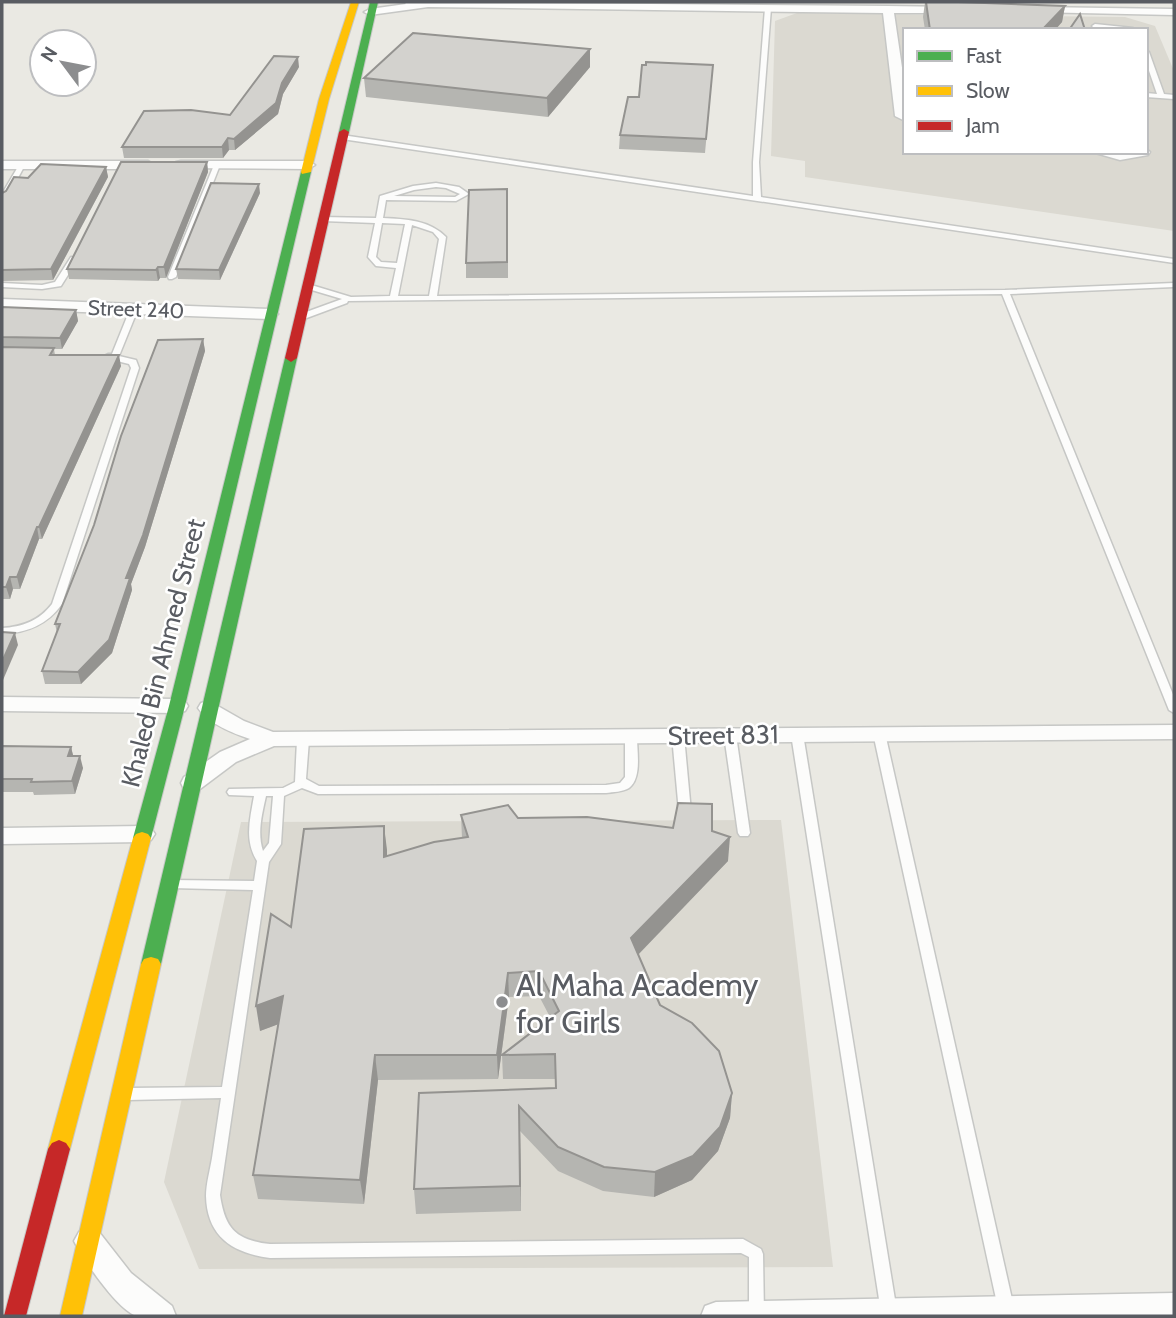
<svg xmlns="http://www.w3.org/2000/svg" width="1176" height="1318" viewBox="0 0 1176 1318" font-family="Cabin,sans-serif">
  <rect width="100%" height="100%" fill="#eae9e3"/>
  <g fill="#dbd9d1" fill-rule="evenodd">
    <path d="M797,13L1125,17L1155,26L1174,71V231L805,177V161L771,156L775,21ZM905,30H1146V152H905Z"/>
    <path d="M781,820L833,1267L199,1269L164,1182L241,822Z"/>
  </g>
  <g fill="none" stroke-linecap="round" stroke-linejoin="round">
    <defs>
      <g id="lane">
        <path d="M768,6L771,8L759,162L761,197L1174,259V263L342,139L339,137L342,135L753,196V162L765,8Z"/>
        <path d="M1095,24L1133,28L1136,30L1093,27L1092,26Z"/>
        <path d="M1146,50L1149,52L1164,94L1174,95V99L1146,97V93L1157,94L1146,62Z"/>
        <path d="M22,163L25,165L6,200L2,202V194L19,165Z"/>
        <path d="M217,163L220,165L176,277L172,279H169L168,277L214,165Z"/>
        <path d="M436,183L459,187L469,194L456,201L386,200L383,218C406,219 429,220 446,237L437,296L1005,290L1174,283V287L1010,294L1174,697V713L1169,710L1002,294L348,301L347,303L304,319H298V315L342,299L305,288L304,286L308,284L351,297L390,296L396,268L376,266L368,257L375,223L323,221L319,219L320,217L376,218L380,196L413,186ZM436,187L446,188L460,194L455,197L394,196L414,190ZM382,223L405,224L397,263L381,262L376,257ZM412,225L433,232L439,239L429,296H398Z"/>
        <path d="M71,257L78,259L61,286L42,289L2,287V283L42,285L55,282Z"/>
        <path d="M131,307H137L138,309L119,356L136,360L139,368L62,604C47,625 27,633 2,634V628C22,627 39,621 52,604L131,368L129,364L105,358L104,356L108,354H112Z"/>
        <path d="M879,729L885,733L1014,1308L1011,1313L1006,1315L1001,1313L998,1308L873,733Z"/>
        <path d="M797,730L803,734L897,1312L895,1316H883L881,1312L791,734Z"/>
        <path d="M730,731L736,735L750,833L748,836H740L738,833L724,735Z"/>
        <path d="M678,732L684,736L691,812L689,815H681L679,812L672,736Z"/>
        <path d="M631,733L637,737C637,752 642,778 629,788C623,792 613,792 606,793L318,794L302,788L284,796L281,844L269,862L220,1195C225,1229 236,1240 270,1244L743,1239L761,1249L763,1254L764,1316H750L749,1314V1257L741,1253L270,1258C233,1253 207,1237 206,1196C206,1184 210,1170 212,1158C215,1138 218,1118 221,1098L128,1100L123,1098L121,1094L123,1090L128,1088L222,1087L253,890L171,888L167,887L165,884L167,881L171,880L254,881L257,861C244,840 250,819 254,796L229,795L227,792L229,789L283,788L295,782L297,740L303,736L309,740L306,779L319,786L606,785L620,783L625,777V737ZM266,796H273L269,843L263,851C257,833 262,814 266,796Z"/>
      </g>
      <g id="street">
        <path d="M404,2L888,6L952,7L958,10L952,13H894L905,88V121L895,116L883,13L428,7L370,15L364,12L370,9L406,4Z"/>
        <path d="M1036,7L1174,9V15L1032,12V8Z"/>
        <path d="M1146,149L1150,152L1148,155L1120,160L1092,152H1146Z"/>
        <path d="M2,161H148L155,165L148,169H2Z"/>
        <path d="M181,161H308L315,165L308,169L176,168V162Z"/>
        <path d="M2,299L270,309L278,314L270,319L2,309Z"/>
        <path d="M2,697L177,699L185,701L188,706L185,711L177,713L2,711Z"/>
        <path d="M209,701L244,721L273,732L1174,725V739L274,746L236,762L200,789L192,791L184,789L181,783L184,777L220,752L250,739C232,733 209,724 198,708L201,703Z"/>
        <path d="M143,826L151,828L155,834L151,840L143,842L2,844V828Z"/>
        <path d="M89,1228L99,1232L131,1273L172,1306L176,1316C164,1316 149,1318 137,1316C118,1311 83,1259 74,1241L79,1232Z"/>
        <path d="M1174,1293V1316H701L705,1306L716,1302Z"/>
      </g>
      <g id="fast">
        <path d="M370,2H378L349,132L344,135L339,132Z"/>
        <path d="M306,169L311,172L185,706L151,838L148,842H136L133,838L169,706L301,172Z"/>
        <path d="M291,354L297,358L161,964L158,969L151,971L144,969L141,964L285,358Z"/>
      </g>
      <g id="slow">
        <path d="M351,2H359L329,99L311,172L302,174L301,172L319,99Z"/>
        <path d="M142,832L148,834L151,838L70,1149L66,1155L59,1158L52,1155L48,1149L133,838L136,834Z"/>
        <path d="M151,957L158,959L161,964L82,1316H60L141,964L144,959Z"/>
      </g>
      <g id="jam">
        <path d="M344,129L349,132L297,358L291,362L285,358L339,132Z"/>
        <path d="M59,1140L66,1143L70,1149L26,1316H4L48,1149L52,1143Z"/>
      </g>
    </defs>
    <use href="#lane" stroke="#c6c7c5" stroke-width="3"/>
    <use href="#street" stroke="#c6c7c5" stroke-width="3"/>
    <use href="#fast" stroke="#c7c8c7" stroke-width="2"/>
    <use href="#slow" stroke="#c7c8c7" stroke-width="2"/>
    <use href="#jam" stroke="#c7c8c7" stroke-width="2"/>
    <use href="#lane" fill="#fcfcfb" fill-rule="evenodd"/>
    <use href="#street" fill="#fcfcfb" fill-rule="evenodd"/>
    <use href="#fast" fill="#4caf50" fill-rule="evenodd"/>
    <use href="#slow" fill="#ffc107" fill-rule="evenodd"/>
    <use href="#jam" fill="#c62828" fill-rule="evenodd"/>
  </g>
  <g fill="#b5b5b1">
    <path d="M925,2L1065,6L1062,22L1055,30H925L923,17Z"/>
    <path d="M590,49V67L548,117L366,97L364,78Z"/>
    <path d="M299,67L283,94L278,114L235,150H229L223,158H124L122,147L230,115Z"/>
    <path d="M712,77L705,153L619,149L620,135L639,97Z"/>
    <path d="M207,162L208,172L166,278H160L158,281L69,279L67,269Z"/>
    <path d="M106,167L108,177L53,280L2,281V193L28,178Z"/>
    <path d="M260,193L220,280L178,279L176,269Z"/>
    <path d="M508,205V278H466V263Z"/>
    <path d="M2,307L76,310L78,321L62,349H54L55,355L121,366L42,539H39L20,589H13L10,599H2Z"/>
    <path d="M203,339L205,351L145,547L131,584L132,590L112,653L81,684H45L42,671L57,633L55,624Z"/>
    <path d="M2,746L71,747L73,756L83,768L75,794L34,795L33,792H2Z"/>
    <path d="M461,815L712,831L728,861L638,955L660,1005L732,1093L730,1118L718,1151L692,1180L654,1197L603,1191L558,1171L520,1131L521,1211L416,1214L414,1189L419,1093L556,1088L555,1079H503L502,1055L550,1017L539,996L509,997L498,1079L378,1080L364,1204L258,1199L253,1175L278,1024L260,1031L291,927L384,826L387,856L462,838Z"/>
  </g>
  <g fill="#949390">
    <path d="M1065,6L1062,22L1055,30H1042Z"/>
    <path d="M590,49V67L548,117L547,98Z"/>
    <path d="M298,57L299,67L283,94L278,114L235,150L234,139L282,83Z"/>
    <path d="M228,138L229,150L223,158L222,147Z"/>
    <path d="M207,162L208,172L166,278L164,267Z"/>
    <path d="M106,167L108,177L53,280L51,269Z"/>
    <path d="M259,184L260,193L220,280L219,270Z"/>
    <path d="M158,267L160,278L158,281L156,270Z"/>
    <path d="M76,310L78,321L62,349L60,338Z"/>
    <path d="M203,339L205,351L145,547L131,584L132,590L112,653L81,684L78,672Z"/>
    <path d="M119,355L121,366L42,539L39,527Z"/>
    <path d="M37,527L39,539L20,589L17,577Z"/>
    <path d="M10,577L13,589L10,599L6,587Z"/>
    <path d="M15,633L18,645L3,680L2,662Z"/>
    <path d="M71,747L74,759L68,756Z"/>
    <path d="M80,756L83,768L75,794L72,781Z"/>
    <path d="M384,826L387,850V881L384,857Z"/>
    <path d="M730,837L728,861L630,963L631,938Z"/>
    <path d="M508,973L509,997L498,1079L497,1055Z"/>
    <path d="M283,996L287,1021L260,1031L256,1006Z"/>
    <path d="M375,1055L378,1080L364,1204L360,1180Z"/>
    <path d="M732,1093L730,1118L718,1151L692,1180L654,1197L655,1172Z"/>
    <path d="M519,1106L520,1131L521,1211L520,1186Z"/>
  </g>
  <g fill="#d3d2ce" stroke="#949390" stroke-width="2">
    <path d="M926,2H958L1065,6L1042,30H930Z"/>
    <path d="M1080,14L1085,30H1069Z"/>
    <path d="M413,33L590,49L547,98L364,78Z"/>
    <path d="M274,56L298,57L282,83L276,103L234,139L228,138L222,147H122L144,111L191,110L230,115Z"/>
    <path d="M646,62L713,65L706,139L620,135L628,97H639L642,65H646Z"/>
    <path d="M121,162H207L164,267H158L156,270L67,269Z"/>
    <path d="M41,164L106,167L51,269L2,270V193L6,191L14,177L28,178Z"/>
    <path d="M211,183L259,184L219,270L176,269Z"/>
    <path d="M507,189V262L466,263L469,190Z"/>
    <path d="M2,307L76,310L60,338L2,337Z"/>
    <path d="M203,339L143,535L126,578H130L109,640L78,672L42,671L60,624H55L94,525L121,436L158,340Z"/>
    <path d="M2,347L54,348L50,355H119L39,527H37L17,577H10L6,587H2Z"/>
    <path d="M2,632L15,633L2,662Z"/>
    <path d="M2,746L71,747L68,756H80L72,781L31,782L32,779H2Z"/>
    <path d="M678,803L712,804V831L730,837L631,938L660,1005L692,1023L719,1051L732,1093L720,1127L693,1156L655,1172L604,1167L558,1147L519,1106L520,1186L414,1189L419,1093L556,1088L555,1054L502,1055L559,1011L539,971L508,973L497,1055H375L360,1180L253,1175L283,996L256,1006L271,914L291,927L304,829L384,826V857L434,842L468,837L461,815L508,805L518,818L587,817L673,828Z"/>
  </g>
  <circle fill="#8c8d8f" stroke="#fff" stroke-width="2.5" cx="502" cy="1002" r="7"/>
  <g text-anchor="middle" dominant-baseline="central" stroke-width="5" stroke-linejoin="round" paint-order="stroke">
    <g font-size="21" fill="#595c62" stroke="#fff">
      <text transform="translate(136 309) rotate(2)">Street 240</text>
    </g>
    <g font-size="26" fill="#595c62" stroke="#fff">
      <text transform="translate(163 653) rotate(-76)">Khaled Bin Ahmed Street</text>
      <text transform="translate(723 735) rotate(-1)">Street 831</text>
    </g>
    <g font-size="32" fill="#595c62" stroke="#fff" text-anchor="start">
      <text x="516" y="984">Al Maha Academy<tspan x="516" dy="37">for Girls</tspan></text>
    </g>
  </g>
  <rect width="1176" height="1318" fill="none" stroke="#595c62" stroke-width="7"/>
  <rect x="903" y="28" width="245" height="126" fill="#ffffff" stroke="#bdbec0" stroke-width="2"/>
  <rect x="917" y="51" width="35" height="10" fill="#4caf50" stroke="#bdbec0" stroke-width="2"/>
  <text x="966" y="63" font-size="21" fill="#595c62">Fast</text>
  <rect x="917" y="86" width="35" height="10" fill="#ffc107" stroke="#bdbec0" stroke-width="2"/>
  <text x="966" y="98" font-size="21" fill="#595c62">Slow</text>
  <rect x="917" y="121" width="35" height="10" fill="#c62828" stroke="#bdbec0" stroke-width="2"/>
  <text x="966" y="133" font-size="21" fill="#595c62">Jam</text>
  <g transform="translate(63 63) rotate(302)"><circle r="33" fill="#ffffff" stroke="#bdbec0" stroke-width="2"/>
  <path d="M0-5L12 26L0 18L-12 26Z" fill="#8c8d8f"/>
  <text y="-10" font-size="19" font-weight="bold" text-anchor="middle" fill="#595c62">N</text>
  </g>
</svg>
